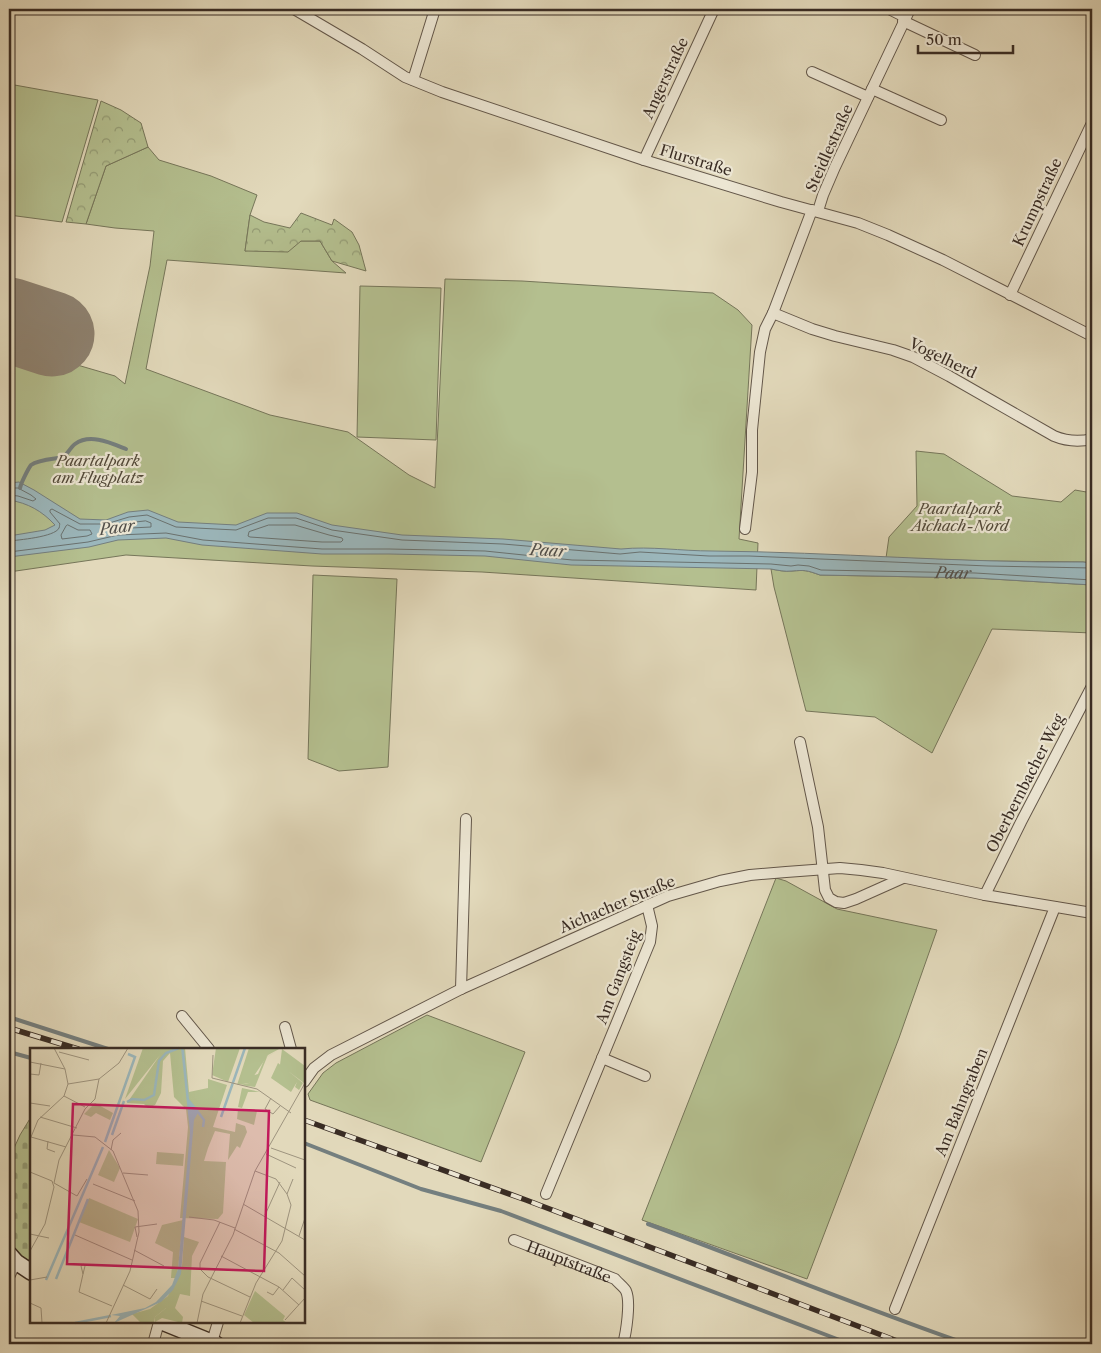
<svg xmlns="http://www.w3.org/2000/svg" width="1101" height="1353" viewBox="0 0 1101 1353" font-family="'Libre Caslon Text',serif">
  <defs>
    <pattern id="forest-crowns" width="20" height="18" patternUnits="userSpaceOnUse" patternTransform="scale(1.25)"><rect width="20" height="18" fill="#b4bf8f"/><path d="M2 6a3 3 0 1 1 6 0M12 15a3 3 0 1 1 6 0" fill="none" stroke="#939b75"/></pattern>
    <pattern id="cemetery-stones" width="16" height="16" patternUnits="userSpaceOnUse" patternTransform="scale(1.25)"><rect width="16" height="16" fill="#b4bf8f"/><path d="M2 7V4a2 2 0 0 1 4 0v3zM10 15v-3a2 2 0 0 1 4 0v3z" fill="#939b75"/></pattern>
  </defs>
  <rect width="100%" height="100%" fill="#e2d9bb"/>
  <filter id="stains"><feTurbulence type="fractalNoise" baseFrequency=".004" numOctaves="4"/><feColorMatrix values="0 0 0 0 .2 0 0 0 0 .09 0 0 0 0 .02 0 0 0 .5 -.17"/></filter>
  <radialGradient id="worn" r=".72"><stop offset=".6" stop-color="#630" stop-opacity="0"/><stop offset="1" stop-color="#630" stop-opacity=".3"/></radialGradient>
  <g fill="#b4bf8f" stroke="#76765a">
    <path d="M9,84L98,100L62,222L9,215Z"/>
    <path d="M148,147L159,160L211,176L257,195L250,215L245,251L301,241H320L332,261L346,273L167,260L146,369L270,415L348,432L409,475L435,488L445,279L522,281L713,293L738,310L752,325L739,539L758,543L756,590L482,572L312,566L126,555L9,572V345L115,376L125,384L150,266L154,231L115,228L86,224L106,166Z"/>
    <path d="M360,286L441,288L436,440L357,437Z"/>
    <path d="M916,451L944,454L1012,496L1061,502L1075,490L1092,493V563L1083,562L988,561L886,558L889,537L917,506Z"/>
    <path d="M771,569C777,570 785,572 792,571C805,570 806,570 820,575L975,578L1092,585V633L992,629L932,753L875,717L806,711L774,587Z"/>
    <path d="M313,575L397,579L388,767L339,771L308,759Z"/>
    <path d="M776,878L786,881L837,909L937,930L899,1038L807,1279L642,1220Z"/>
    <path d="M427,1015L525,1052L481,1162L310,1100L308,1094L323,1073L336,1063Z"/>
  </g>
  <g fill="url(#forest-crowns)" stroke="#76765a">
    <path d="M101,101L121,110L141,123L148,147L106,166L86,224L66,222Z"/>
    <path d="M301,213L332,225L334,219L352,232L359,245L366,271L332,261L320,241H301L288,252L245,251L250,215L264,222L290,228Z"/>
  </g>
  <path fill="url(#cemetery-stones)" stroke="#76765a" d="M31,1117V1261C23,1258 13,1251 9,1243V1159L20,1135Z"/>
  <path fill="#9bb7bc" stroke="#747f7f" d="M19,482L34,490L80,519L106,520L128,512L148,510L178,522L236,525L267,513H297L332,525L402,535L503,539L621,549C651,546 681,551 712,551C835,552 959,563 1083,562L1092,563V585L975,578L820,575C806,570 805,570 792,571C785,572 777,570 771,569L571,565L485,556L389,554H322L202,545L166,538L118,540L89,547L9,557V536L45,530L55,525C42,511 28,503 9,500V483Z"/>
  <g fill="none" stroke-linecap="round" stroke-linejoin="round">
    <g stroke="#6a7270" stroke-width="1">
      <path d="M9,488H18L31,495L36,499L33,501L18,496L9,495"/>
      <path d="M146,521L151,523V527L131,528L129,526L130,523Z"/>
      <path d="M68,525L78,530H90L92,534L87,536L62,539L61,535L66,526Z"/>
      <path d="M269,525H295L329,535L342,538L343,540L341,542H322L250,537L248,536L249,532Z"/>
      <path d="M9,541C18,540 55,537 59,528C60,526 59,525 60,524L50,512V510L52,509L80,524H106L129,517L147,515L176,527L236,530L268,518H296L332,530L402,540L503,544L620,554L640,552L709,556H749L988,566L1092,568"/>
      <path id="s1" d="M9,552L88,542L118,535L166,533L203,540L322,549H389L485,551L572,560L771,564L791,566L798,565L809,566L821,570L975,573L1092,580"/>
    </g>
    <g stroke="#747f7f" stroke-width="4">
      <path d="M20,488C21,483 28,469 31,465C39,459 55,459 64,457C67,454 71,447 75,444C90,433 111,443 126,449"/>
      <path d="M9,1017L108,1049"/>
      <path d="M9,1052L31,1058"/>
      <path d="M304,1143L421,1189L501,1211L850,1344"/>
      <path d="M648,1224C754,1263 860,1307 967,1344"/>
    </g>
    <path stroke="#8e8270" stroke-width="85" d="M9,320L52,334"/>
    <defs>
      <g id="street">
        <path d="M294,9L362,49L405,77L442,92L644,160L781,202L858,223L888,235L943,260L1092,336"/>
        <path d="M889,9L905,17"/>
        <path d="M903,21L975,55"/>
        <path d="M812,72L868,97"/>
        <path d="M413,80L435,9"/>
        <path d="M872,89L941,120"/>
        <path d="M644,160L714,9"/>
        <path d="M818,211L823,195L835,167L910,9"/>
        <path d="M1010,295L1092,123"/>
        <path d="M773,313L812,329L835,336L893,350L913,357L949,376L1054,436C1066,441 1079,442 1092,439"/>
        <path d="M745,529L752,472V430L760,352L765,329L773,313L812,210"/>
        <path d="M800,742L818,827L825,890L829,898L836,902L844,903L856,899L903,878"/>
        <path d="M985,895L1021,822L1092,686"/>
        <path d="M461,989L466,819"/>
        <path d="M182,1016L209,1049"/>
        <path d="M285,1027L291,1049"/>
        <path d="M602,1058L645,1076"/>
        <path d="M304,1082L314,1068L331,1055L461,989L668,896L720,881L750,875L786,872L840,868L861,870L883,873L985,895L1092,913"/>
        <path d="M546,1194L650,942L652,926L647,905"/>
        <path id="s2" d="M514,1240L615,1279C618,1283 624,1287 626,1291C631,1302 626,1333 623,1344"/>
        <path d="M9,1277L16,1262"/>
        <path d="M895,1309L1055,907"/>
        <path d="M212,1342L218,1322"/>
        <path d="M153,1344L159,1322"/>
      </g>
      <g id="secondary">
        <path d="M9,1254L16,1262L31,1272"/>
        <path d="M162,1322L216,1344"/>
      </g>
    </defs>
    <use href="#street" stroke="#63574a" stroke-width="12"/>
    <use href="#secondary" stroke="#392c24" stroke-width="18"/>
    <use href="#street" stroke="#ece6d3" stroke-width="10"/>
    <use href="#secondary" stroke="#ece6d3" stroke-width="15"/>
    <defs>
      <g id="rail">
        <path d="M9,1028L78,1049"/>
        <path d="M304,1120L526,1200L905,1344"/>
      </g>
    </defs>
    <use href="#rail" stroke="#392c24" stroke-width="5.5"/>
    <use href="#rail" stroke="#ece6d3" stroke-width="4" stroke-dasharray="11" stroke-linecap="butt"/>
  </g>
  <g text-anchor="middle" dominant-baseline="central" stroke-width="4.5" stroke-linejoin="round" paint-order="stroke">
    <g font-size="15" fill="#392c24" stroke="#ece6d3">
      <text transform="translate(665 78) rotate(-65)">Angerstraße</text>
      <text transform="translate(829 148) rotate(-66)">Steidlestraße</text>
      <text transform="translate(696 160) rotate(17)">Flurstraße</text>
      <text transform="translate(1037 202) rotate(-65)">Krumpstraße</text>
      <text transform="translate(943 358) rotate(26)">Vogelherd</text>
      <text transform="translate(1025 783) rotate(-63)">Oberbernbacher Weg</text>
      <text transform="translate(617 904) rotate(-23)">Aichacher Straße</text>
      <text transform="translate(618 977) rotate(-69)">Am Gangsteig</text>
      <text transform="translate(961 1102) rotate(-68)">Am Bahngraben</text>
      <text stroke="none"><textPath href="#s2" startOffset="59">Hauptstraße</textPath></text>
    </g>
    <g font-size="15" font-style="italic" fill="#524939" stroke="#ece6d3">
      <text x="98" y="460">Paartalpark<tspan x="98" dy="17">am Flugplatz</tspan></text>
      <text x="960" y="508">Paartalpark<tspan x="960" dy="17">Aichach-Nord</tspan></text>
    </g>
    <g font-size="16" font-style="italic" fill="#524f4a" stroke="#ece6d3">
      <text transform="translate(117 527) rotate(-7)">Paar</text>
      <text transform="translate(548 550) rotate(3)">Paar</text>
      <text stroke="none"><textPath href="#s1" startOffset="948">Paar</textPath></text>
    </g>
  </g>
  <g transform="translate(30 1048)">
    <rect width="275" height="275" fill="#e2d9bb"/>
    <path d="M113,0H155L159,44L178,40V31L197,37L183,79L205,84L206,75L215,78L217,84L210,100L207,98L198,112L200,86L185,83L178,100L174,113L196,114L193,165L188,171L150,170L158,79L156,61L144,49L140,5L133,13L131,45L125,57L118,60L114,56L97,55L130,7L95,51ZM186,0H210L198,34L182,27ZM219,0H251L238,7L219,35L207,37ZM252,1L275,18L274,35L250,17ZM248,15L273,35L269,42L265,39L267,34L261,44L241,30ZM208,61L227,63L224,77L207,71ZM79,102L90,120L84,134L68,127ZM127,104L154,106L153,118L126,116ZM59,150L108,171L100,194L49,174ZM153,172L148,221L146,230H141L143,204L125,195L132,177ZM154,189L169,194L162,208L160,248L150,246L145,260H136L125,269L124,275H111L102,266L120,261L138,248L152,218ZM225,243L255,268L253,272L257,275H224L214,267Z" fill="#b4bf8f"/>
    <path d="M247,3L237,9L225,39L210,37L219,35L221,28L228,26L235,10ZM212,40L230,44H218L212,60L208,59ZM136,260H145L153,269L152,275L132,270L125,274V269Z" fill="#b4bf8f"/>
    <path d="M65,55L83,65L80,72L66,65L61,69L54,66Z" fill="#b4bf8f"/>
    <path d="M151,0L154,2L159,51L169,63L164,72L151,226L143,242L131,254L84,275L90,268L81,267L115,260L126,254L142,237L148,221L160,84Z" fill="#9bb7bc"/>
    <path fill="none" stroke="#9bb7bc" stroke-width="2.5" d="M97,54L102,51L114,52L124,47L129,13L136,5L149,0M168,64L174,72L173,79M191,69L215,0M82,87L94,53M75,94L105,9L98,6M26,231L58,151M16,232L73,99M45,275L81,268"/>
    <path fill="none" stroke="#9e947f" stroke-width="1" d="M24,0L35,21L38,36L34,48L55,59M29,4L59,12M183,7L182,30L227,41L261,65M0,14L35,21M0,26L9,27L11,15M38,36L69,31M34,48L8,72L1,89L36,99M241,50L235,61L243,66L250,58M0,55L20,58M10,69L47,80M43,87L65,89L83,103L108,163L109,184L100,223L76,275M18,93L17,101L25,104M241,100L275,112M81,102L83,92L91,85M236,106L266,120M225,123L246,131L257,146M0,124L22,133L24,139L15,176L0,203M93,125L118,127M57,131L47,148L24,135L29,112L55,61L65,51L69,31L89,15L98,0M63,136L105,153M213,156L275,192M235,167L250,134M159,169L184,172L205,180M190,174L170,215V221L178,229L220,249M204,181L249,205L275,228M0,186L19,190M45,187L102,212M269,188L275,170M107,189L105,179L127,176M104,202L134,218M191,208L249,239L269,257M54,216L55,218L53,226L51,218ZM53,226L49,244L82,258M0,232L17,229M93,237L120,251L127,241M253,242L262,230L275,242M237,244L243,247L249,239M171,253L212,268M0,255L11,260L12,275M255,272L275,250M167,275L173,246L203,187L225,123L275,35M210,275L226,235L252,193L261,157L257,146L263,131"/>
    <path fill="#c2185b" fill-opacity="0.15" stroke="#c2185b" stroke-width="2.5" d="M43,56L239,63L234,223L37,216Z"/>
    <rect width="275" height="275" fill="none" stroke="#392c24" stroke-width="2.5"/>
  </g>
  <rect width="1101" height="1353" fill="none" stroke="#e2d9bb" stroke-width="30"/>
  <rect x="10" y="10" width="1081" height="1333" fill="none" stroke="#392c24" stroke-width="2.5"/>
  <rect x="15" y="15" width="1071" height="1323" fill="none" stroke="#392c24"/>
  <path d="M918 45v8h95v-8" fill="none" stroke="#392c24" stroke-width="2.5"/>
  <text x="926" y="45" font-size="15" fill="#392c24" stroke="#ece6d3" stroke-width="4" paint-order="stroke">50 m</text>
  <rect width="100%" height="100%" filter="url(#stains)"/>
  <rect width="100%" height="100%" fill="url(#worn)"/>
</svg>
